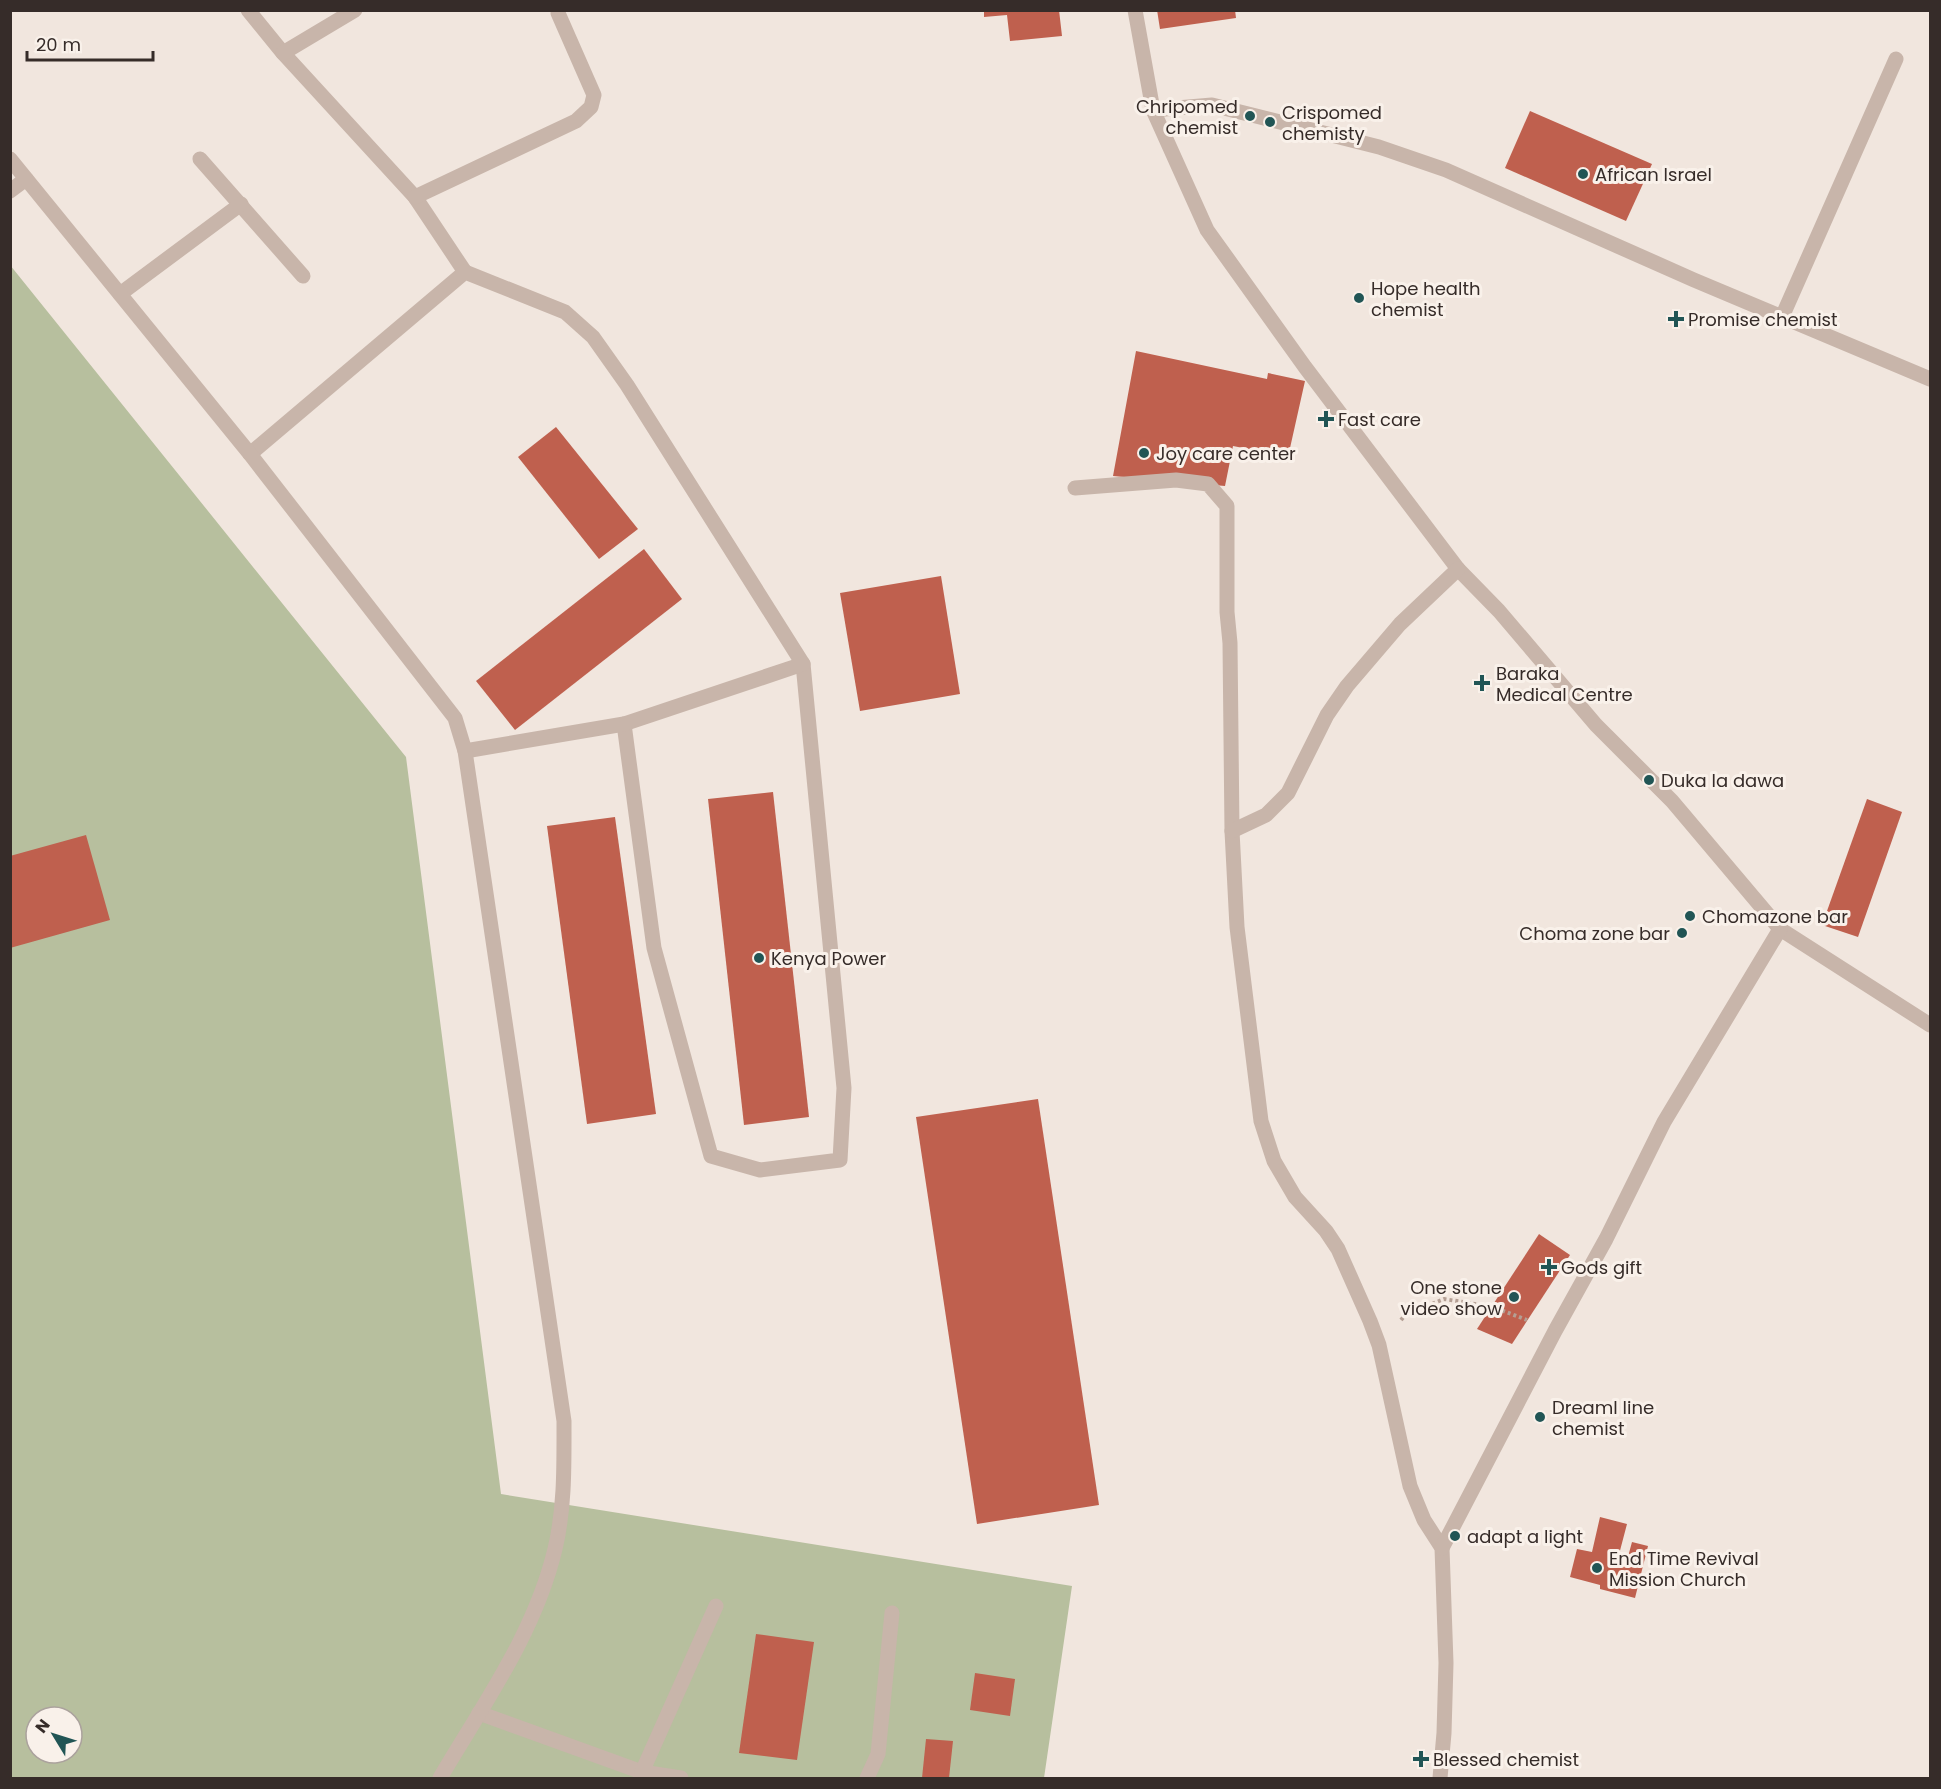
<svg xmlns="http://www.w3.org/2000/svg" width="1941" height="1789" viewBox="0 0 1941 1789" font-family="Poppins,sans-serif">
  <rect width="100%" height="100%" fill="#f1e6de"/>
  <path fill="#b7bf9e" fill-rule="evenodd" d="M10,265L406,757L501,1494L1072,1586L1044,1778H11ZM36,1717H72V1753H36Z"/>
  <g fill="#bf604e">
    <path d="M984,10H1059L1062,36L1010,41L1007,15L984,17Z"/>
    <path d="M1157,10H1235L1236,18L1160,29Z"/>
    <path d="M1530,111L1652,164L1626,221L1505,168Z"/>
    <path d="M1136,351L1267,379L1268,373L1305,381L1288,457L1233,446L1225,486L1113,476Z"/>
    <path d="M556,427L638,529L599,559L518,457Z"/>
    <path d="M644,549L682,599L515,730L476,681Z"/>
    <path d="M941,576L960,694L860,711L840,593Z"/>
    <path d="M773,792L809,1117L744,1125L708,799Z"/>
    <path d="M1867,799L1902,812L1858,937L1822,925Z"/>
    <path d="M615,817L656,1114L587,1124L547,826Z"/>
    <path d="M86,835L110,920L10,948V856Z"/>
    <path d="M1038,1099L1099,1505L977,1524L916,1117Z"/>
    <path d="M1539,1234L1570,1255L1512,1344L1477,1329Z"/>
    <path d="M1600,1517L1627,1524L1617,1562L1626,1564L1632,1542L1648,1546L1635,1598L1600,1589V1585L1570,1577L1577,1549L1592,1552Z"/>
    <path d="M756,1634L814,1642L797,1760L739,1753Z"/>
    <path d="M975,1673L1015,1679L1010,1716L970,1710Z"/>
    <path d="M926,1739L953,1741L949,1778H922Z"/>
  </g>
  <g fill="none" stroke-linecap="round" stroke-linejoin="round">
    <path stroke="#b49f94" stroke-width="4" stroke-dasharray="3 3" stroke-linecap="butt" d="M1401,1320L1405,1315L1444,1299L1493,1307L1527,1320"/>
    <g stroke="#c8b5aa" stroke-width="15">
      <path d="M248,10L283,53L415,197L465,272"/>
      <path d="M283,53L355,10"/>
      <path d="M200,159L303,276"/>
      <path d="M10,191L26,179"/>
      <path d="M415,197L576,121L591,107L594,95L558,13"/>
      <path d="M120,294L241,204"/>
      <path d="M250,454L465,272L565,312L593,337L627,385L803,664L844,1088L840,1160L760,1170L711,1156L654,948L624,724"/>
      <path d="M465,751L624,724L803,664"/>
      <path d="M479,1713L642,1772L640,1778"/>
      <path d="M681,1778L642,1772L716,1606"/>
      <path d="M867,1778L878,1754L892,1613"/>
    </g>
    <g stroke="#c8b5aa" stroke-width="15">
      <path d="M1135,10L1153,110L1207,230L1305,367L1458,569L1499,611L1596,725L1672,801L1780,929L1930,1025"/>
      <path d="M1153,110L1212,105L1379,147L1446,170L1694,280L1930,379"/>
      <path d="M10,159L250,454L455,718L465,751L564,1421C564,1464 565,1507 555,1549C535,1633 483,1705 440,1778"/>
      <path d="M1782,317L1896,59"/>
      <path d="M1075,488L1176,480L1208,484L1227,506V612L1230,643L1232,831L1237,927L1261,1121L1274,1161L1295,1197L1326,1231L1338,1249L1370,1321L1379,1345L1410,1486L1424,1520L1442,1548L1446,1663L1444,1733L1440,1778"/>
      <path d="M1232,831L1266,815L1288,793L1327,715L1347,686L1400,624L1458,569"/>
      <path d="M1442,1548L1555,1331L1606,1239L1664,1122L1780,929"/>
    </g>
  </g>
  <g fill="#215555" stroke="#f9f1ea" stroke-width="2">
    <circle cx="1250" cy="116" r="6"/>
    <circle cx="1270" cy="122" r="6"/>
    <circle cx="1583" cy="174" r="6"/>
    <circle cx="1359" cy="298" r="6"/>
    <path d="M1673 310h6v6h6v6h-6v6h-6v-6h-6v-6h6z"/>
    <path d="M1323 410h6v6h6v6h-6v6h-6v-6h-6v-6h6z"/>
    <circle cx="1144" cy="453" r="6"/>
    <path d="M1479 674h6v6h6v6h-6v6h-6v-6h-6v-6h6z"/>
    <circle cx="1649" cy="780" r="6"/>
    <circle cx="1690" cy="916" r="6"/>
    <circle cx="1682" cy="933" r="6"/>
    <circle cx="759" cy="958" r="6"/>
    <path d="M1546 1258h6v6h6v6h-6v6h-6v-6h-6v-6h6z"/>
    <circle cx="1514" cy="1297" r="6"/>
    <circle cx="1540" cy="1417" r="6"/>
    <circle cx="1455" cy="1536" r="6"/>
    <circle cx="1597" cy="1568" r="6"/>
    <path d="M1418 1750h6v6h6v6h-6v6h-6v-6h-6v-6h6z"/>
  </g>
  <g text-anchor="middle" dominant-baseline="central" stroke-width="6" stroke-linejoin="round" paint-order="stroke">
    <g font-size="18" fill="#362c29" stroke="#f9f1ea" text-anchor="start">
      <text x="1238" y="106" text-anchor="end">Chripomed<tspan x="1238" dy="21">chemist</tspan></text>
      <text x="1282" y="112">Crispomed<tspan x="1282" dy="21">chemisty</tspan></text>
      <text x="1595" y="174">African Israel</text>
      <text x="1371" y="288">Hope health<tspan x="1371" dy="21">chemist</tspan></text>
      <text x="1688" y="319">Promise chemist</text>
      <text x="1338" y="419">Fast care</text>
      <text x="1156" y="453">Joy care center</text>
      <text x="1496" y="673">Baraka<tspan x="1496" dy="21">Medical Centre</tspan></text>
      <text x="1661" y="780">Duka la dawa</text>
      <text x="1702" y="916">Chomazone bar</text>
      <text x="1670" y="933" text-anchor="end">Choma zone bar</text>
      <text x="771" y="958">Kenya Power</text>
      <text x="1561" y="1267">Gods gift</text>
      <text x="1502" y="1287" text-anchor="end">One stone<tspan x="1502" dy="21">video show</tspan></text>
      <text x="1552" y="1407">Dreaml line<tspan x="1552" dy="21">chemist</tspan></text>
      <text x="1467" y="1536">adapt a light</text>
      <text x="1609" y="1558">End Time Revival<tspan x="1609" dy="21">Mission Church</tspan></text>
      <text x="1433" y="1759">Blessed chemist</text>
    </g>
  </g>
  <rect width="1941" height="1789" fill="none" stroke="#362c29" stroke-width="24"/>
  <g transform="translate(54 1735) rotate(308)"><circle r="28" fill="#f9f1ea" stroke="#aba29d" stroke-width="1.5"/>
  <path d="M0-4.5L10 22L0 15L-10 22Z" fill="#215555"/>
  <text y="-9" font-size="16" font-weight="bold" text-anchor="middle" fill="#362c29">N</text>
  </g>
  <path d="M27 51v9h126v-9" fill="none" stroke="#362c29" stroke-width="3"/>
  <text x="36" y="51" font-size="18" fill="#362c29" stroke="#f9f1ea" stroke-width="4.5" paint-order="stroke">20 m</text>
</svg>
